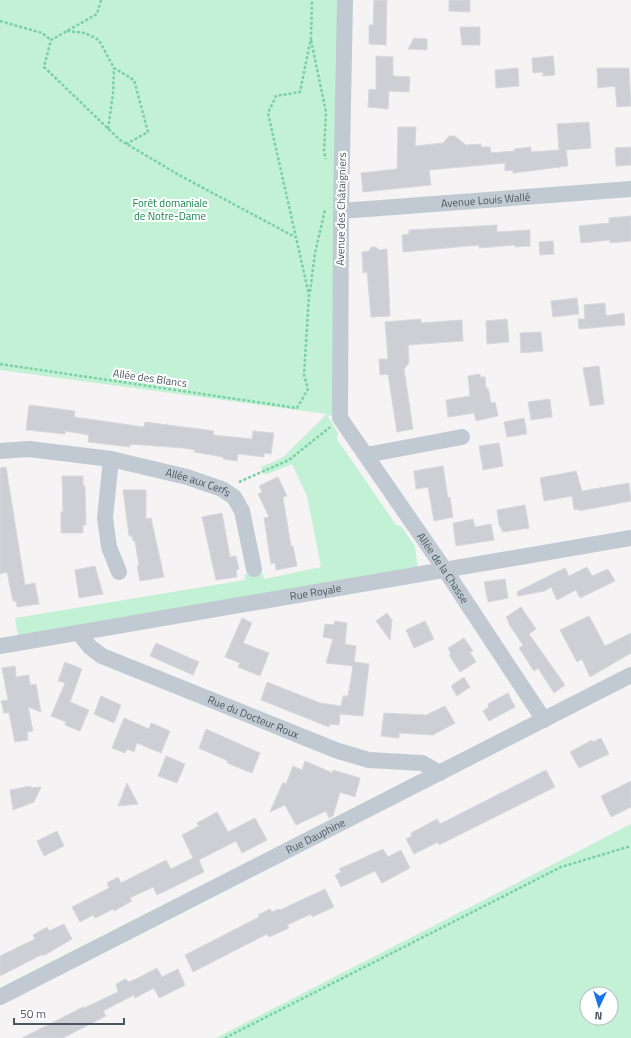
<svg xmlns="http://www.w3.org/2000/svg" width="631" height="1038" viewBox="0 0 631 1038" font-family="'Titillium Web',sans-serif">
  <rect width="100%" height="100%" fill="#f5f3f3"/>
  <g fill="#c3f1d5" fill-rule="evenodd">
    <path d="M0,0H339L340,418L327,415L338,433L337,439L396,525L401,526L415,546L418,568L18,637L15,618L245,580V574L262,571L264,579L321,567L307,496L292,464L265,475L261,467L282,458L327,414L0,370Z"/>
    <path d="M631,824V1038H216ZM587,994H611V1018H587Z"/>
  </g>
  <g fill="#cdcfd5" stroke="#d7d9de">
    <path d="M374,0H387L386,45L369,44V25H373Z"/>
    <path d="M449,0H470V12L449,11Z"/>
    <path d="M460,27H480V45H462Z"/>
    <path d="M414,38L427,39V50L408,49Z"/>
    <path d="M376,56L393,57V76L410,77L409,92L389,91L388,109L368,107L369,89L376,90Z"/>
    <path d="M553,56L555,75L543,76V72L533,73L532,58Z"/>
    <path d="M518,68L519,86L496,88L495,70Z"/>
    <path d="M597,68H629L631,106L617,107L615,86L598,88Z"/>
    <path d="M589,122L591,148L566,150L568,166L513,173V170L505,171V163L429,170L431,185L363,192L361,173L397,169L398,127H416L415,146L443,143L449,136H455L466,145L481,144V147H490L491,153L514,151V149L531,147V152L559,150L557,124Z"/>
    <path d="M631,147V165L616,166L615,148Z"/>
    <path d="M631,216V241L610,243V240L581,243L579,226L609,223V218Z"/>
    <path d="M497,225V232L530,230V246L515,247V245L479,248V245L403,252L402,235L409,234V230Z"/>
    <path d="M553,241L554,254L540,255L539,242Z"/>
    <path d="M371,247H376L379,250L387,249L390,316L371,317L367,272L363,273L362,252L369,251Z"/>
    <path d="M577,298L579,314L553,317L551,301Z"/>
    <path d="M605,303L606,316L624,313L625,325L579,329L578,319H585L584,305Z"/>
    <path d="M421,319V323L462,320L463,341L408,345L409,363L404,369L413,429L397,432L388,374L380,375L379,359H388L385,322Z"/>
    <path d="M507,319L509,342L487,344L486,321Z"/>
    <path d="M541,332L543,351L521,353L520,333Z"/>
    <path d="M599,366L604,404L590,406L583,368Z"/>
    <path d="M480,374V377H485L486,389L488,388L491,403L495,402L498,416L476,421L474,413L448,417L446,400L470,396L468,376Z"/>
    <path d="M550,399L552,417L531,420L528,402Z"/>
    <path d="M29,405L75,411L74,417L144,427L145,422L214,431L213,435L252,439L253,431L274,433L271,454L264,453V457L238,454L237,461L223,459V457L194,452L195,450L183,448L130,444V447L88,442L89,435L65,431V434L26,430Z"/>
    <path d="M524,418L527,434L507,437L504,422Z"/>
    <path d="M499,443L503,466L483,470L479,446Z"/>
    <path d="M443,466L448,498L450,497L453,517L434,521L428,487L416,489L414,471Z"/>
    <path d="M6,467L25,585L35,583L39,604L17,607L16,601H13L7,572L0,574V468Z"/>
    <path d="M576,471L582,491L629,483L631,501L579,511V509L574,510L572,496L544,501L540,478Z"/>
    <path d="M62,476H83V486H85L86,525H83V533H61V512H63Z"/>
    <path d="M278,477L287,496L283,497L291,546H293L297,566L276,570L275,563L271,564L264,518L269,517L258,494L262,492L259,486Z"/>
    <path d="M123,490H146V519L151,518L164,577L140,581L137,566H139L135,541H133L132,536H129Z"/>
    <path d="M525,505L529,528L503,532L499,524L497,510Z"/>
    <path d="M222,513L230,557L236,556L239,569L236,570L237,577L216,580L202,517Z"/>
    <path d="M473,519L475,527L491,524L494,540L456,546L453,523Z"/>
    <path d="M95,566L103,594L79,598L75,570Z"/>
    <path d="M587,567L592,576L608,569L615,581L580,598L576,590L557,600L551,587L545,591L518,596L517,592L565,568L569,576Z"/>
    <path d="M505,579L508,598L488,602L484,582Z"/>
    <path d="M521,607L536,629L529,634L565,685L554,693L538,668L534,671L519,648L523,645L508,623L509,622L506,617Z"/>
    <path d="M387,613L392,620L390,640L376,621Z"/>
    <path d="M589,616L605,646L631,633V653L590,677L582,659L577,662L560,630Z"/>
    <path d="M242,618L252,623L243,643L269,653L260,676L238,667L240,663L225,657Z"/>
    <path d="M335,621L347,623L345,644L356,646L354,662L369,664L363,716L340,714L339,725L330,724L329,727L261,700L267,682L320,703L341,706L343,696H348L353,666L326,663L333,639L323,637L325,624L334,625Z"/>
    <path d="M425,621L434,639L414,648L406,630Z"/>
    <path d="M464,638L473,651L470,652L476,662L460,672L449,655L451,654L448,648Z"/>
    <path d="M156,643L199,662L193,675L150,656Z"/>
    <path d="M65,662L82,669L70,702L89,710L80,731L65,725L66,722L51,716L65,683L58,681Z"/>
    <path d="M15,666L16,677L29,675L30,685L36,684L41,712L28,707L33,731L27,732L28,740L15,742L9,713H4L1,701L8,700L2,668Z"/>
    <path d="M464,677L470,687L457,696L451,686Z"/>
    <path d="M508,693L515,707L489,721L483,711L489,707L488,704Z"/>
    <path d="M101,696L121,705L114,723L94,714Z"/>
    <path d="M445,706L455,723L433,735L399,733V738L381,736L384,713L426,715Z"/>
    <path d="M124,718L149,729L151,723L170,731L161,753L137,743L134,752L127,749L125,753L112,748Z"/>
    <path d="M206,729L260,753L252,773L227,763L228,761L199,748Z"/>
    <path d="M601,738L609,754L579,768L570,752L592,740L593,742Z"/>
    <path d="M166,756L185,764L177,783L158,776Z"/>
    <path d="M305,761L333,773V770L360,778L355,797L340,792L333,816L329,818L326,811L296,825L285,805L270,812L283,782L286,784L293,766L302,770Z"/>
    <path d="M546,770L555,787L439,845L438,842L414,854L406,839L412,836L411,833L437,819L440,824Z"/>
    <path d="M631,781V807L611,817L601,796Z"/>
    <path d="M127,783L138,804L118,806Z"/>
    <path d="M31,786V788L41,787L34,802L13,810L10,790Z"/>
    <path d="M217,812L228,832L255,818L267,840L242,853L236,841L199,860L204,872L157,895L153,887L130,898L132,901L114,911L113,909L95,918L93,915L80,922L72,907L109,888L107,883L118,877L121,883L166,860L171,869L193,858L182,835L199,826L197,823Z"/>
    <path d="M57,831L64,846L44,856L37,841Z"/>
    <path d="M383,849L388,857L401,850L410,868L382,883L375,871L341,887L335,875L341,872L339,869Z"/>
    <path d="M325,889L334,907L312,917L311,914L287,925L289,928L269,937L267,934L193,972L185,955L259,917L258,915L270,909L272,912L279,909L280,910Z"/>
    <path d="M64,924L72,939L43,956V954L0,976V956L35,939L33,935L47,927L49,931Z"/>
    <path d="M157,968L162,977L178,969L185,985L159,998L154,988L135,998L134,995L103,1011L106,1016L63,1038H22L83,1007L84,1008L118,992L116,984L126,979L128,982L136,979Z"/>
  </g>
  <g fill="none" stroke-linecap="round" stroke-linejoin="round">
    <g stroke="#7ad0a6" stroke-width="2.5" stroke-dasharray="3 2" stroke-linecap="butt">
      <path d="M101,0L97,14L51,40L44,67L120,140L179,175L295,237"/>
      <path d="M0,21L42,33L51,40"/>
      <path d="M67,31L85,33L99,40L114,68L134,80L148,132L126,144"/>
      <path d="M311,40L326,112L324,152L326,159"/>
      <path d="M108,129L113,94L114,68"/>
      <path d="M310,292L315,253L325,210"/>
      <path d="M0,364L297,408L308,389L304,375L309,295L268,113L276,96L300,92L311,38L312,0"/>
      <path d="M239,482L289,460L330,427"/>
      <path d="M225,1038L561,867L631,846"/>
    </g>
    <g stroke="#c1cad2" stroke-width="16">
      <path id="s1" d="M345,0L341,211L340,418L445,570L544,720"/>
      <path id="s2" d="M341,211L631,189"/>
      <path id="s3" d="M0,451L29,449L111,459L187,477L222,489L234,497L242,511L254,569"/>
      <path d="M366,455L462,437"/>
      <path d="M111,459L105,518L109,547L119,572"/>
      <path id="s4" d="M79,633L90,647L102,656L338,751L369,760L422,763L440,773"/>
      <path id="s5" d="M0,646L631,538"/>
      <path id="s6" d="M0,997L631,675"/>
    </g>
  </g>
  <g text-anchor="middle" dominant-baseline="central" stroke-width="4" stroke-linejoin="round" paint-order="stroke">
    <g font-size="11" fill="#4a5661" stroke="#fff">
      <text stroke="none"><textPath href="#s2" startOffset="145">Avenue Louis Wallé</textPath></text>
      <text transform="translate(341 209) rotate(-89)">Avenue des Châtaigniers</text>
      <text transform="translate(150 378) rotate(8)">Allée des Blancs</text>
      <text stroke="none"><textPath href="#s3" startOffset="202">Allée aux Cerfs</textPath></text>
      <text stroke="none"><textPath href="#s1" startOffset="600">Allée de la Chasse</textPath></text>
      <text stroke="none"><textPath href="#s5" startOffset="320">Rue Royale</textPath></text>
      <text stroke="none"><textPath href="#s4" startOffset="196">Rue du Docteur Roux</textPath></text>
      <text stroke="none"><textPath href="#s6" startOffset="354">Rue Dauphine</textPath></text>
    </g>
    <g font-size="11" fill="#17864f" stroke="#fff">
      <text x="170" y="203">Forêt domaniale<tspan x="170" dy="13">de Notre-Dame</tspan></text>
    </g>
  </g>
  <g transform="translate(599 1006) rotate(184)"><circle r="19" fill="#ffffff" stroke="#b7bbc0"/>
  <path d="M0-3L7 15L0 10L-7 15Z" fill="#1a73e8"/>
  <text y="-6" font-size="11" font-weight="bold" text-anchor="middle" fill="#4a5661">N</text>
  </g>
  <path d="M14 1018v6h110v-6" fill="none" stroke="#4a5661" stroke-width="2"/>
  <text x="20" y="1018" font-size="12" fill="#4a5661" stroke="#ffffff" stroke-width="3" paint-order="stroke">50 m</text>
</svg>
